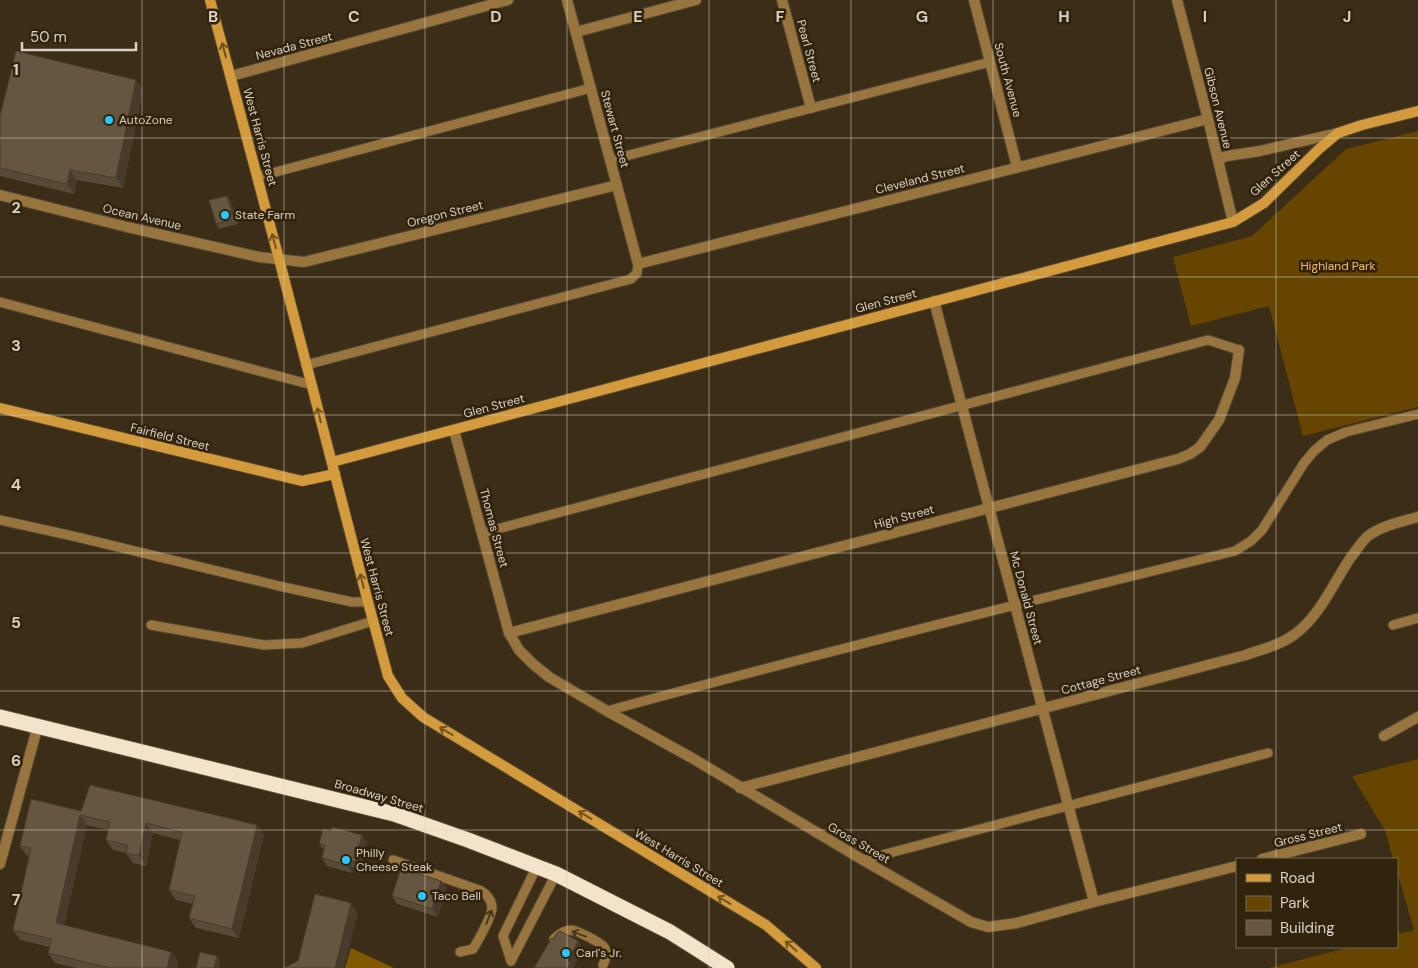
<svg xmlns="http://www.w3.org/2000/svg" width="1418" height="968" viewBox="0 0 1418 968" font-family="'DM Sans',sans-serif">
  <rect width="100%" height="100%" fill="#3b2d16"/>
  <g fill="#664500">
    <path d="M1418,131V407L1303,436L1269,306L1191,326L1173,257L1252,236L1346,149Z"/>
    <path d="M1418,759V968H1269L1350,947H1397V934L1414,930L1397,871V859H1393L1385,830L1352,776Z"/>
  </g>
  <path fill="#805800" d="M351,948L394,968H345Z"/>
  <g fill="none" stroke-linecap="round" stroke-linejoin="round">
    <defs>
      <g id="lane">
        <path d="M610,160L990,62"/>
        <path d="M257,177L591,88"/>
        <path d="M0,302L312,385"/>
        <path d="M306,365L631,279L637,273L638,264"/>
        <path d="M0,520L77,537L279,586L352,602H368"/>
        <path d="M482,533L1208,340L1239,350"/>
        <path d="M151,625L264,645L302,643L373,621"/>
        <path d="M1393,625L1418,618"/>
        <path d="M607,711C816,654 1025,602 1235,551L1251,541L1262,530L1304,463L1314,451L1327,440L1346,432L1418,414"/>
        <path d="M393,860L479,890C486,893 492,900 492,908C491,918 478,941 473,949L460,952"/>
        <path d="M863,860L1268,753"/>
        <path d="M554,939C558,935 564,930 571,930C578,931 600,942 604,947C606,950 606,953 607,955L603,965"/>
        <path d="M511,961L503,936L537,866"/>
        <path d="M511,961L556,874"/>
      </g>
      <g id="street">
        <path d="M567,0L638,264L1208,119"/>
        <path d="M782,0L811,108"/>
        <path d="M974,0L1017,167"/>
        <path d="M1177,0L1208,119L1233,222"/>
        <path d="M576,32L696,0"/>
        <path d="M231,76L508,0"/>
        <path d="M1218,159L1227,156L1260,151L1338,133"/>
        <path d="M0,195L127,227L259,257L304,262L617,185"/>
        <path d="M934,301L1094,902"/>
        <path d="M454,430L509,633L519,650L533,664L549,677L607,711L692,758L863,860L971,922L988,927L1017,923L1094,902L1237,866"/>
        <path d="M509,633L1178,459L1190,454L1200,447L1219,420L1235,378L1239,350"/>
        <path d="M1384,736L1418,717"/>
        <path d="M740,788L1246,655C1262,649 1281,645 1295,634C1320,616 1334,582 1351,557C1357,550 1361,542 1368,536C1383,525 1401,522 1418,517"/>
        <path d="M1262,859L1361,834"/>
        <path d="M0,864L38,725"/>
      </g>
      <g id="secondary">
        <path d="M210,0L279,259L368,602L388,676L402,698L423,717L766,925L816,968"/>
        <path d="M0,408L302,481L335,474"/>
        <path d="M332,462L1233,222L1264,203L1319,149L1338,133L1362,125L1418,111"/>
      </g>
      <path id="highway" d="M0,717L394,814L468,840L556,874L670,932L727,968"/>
    </defs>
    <use href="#lane" stroke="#574a35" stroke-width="11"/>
    <use href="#street" stroke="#574a35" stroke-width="12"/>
    <use href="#secondary" stroke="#574a35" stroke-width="12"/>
    <use href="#highway" stroke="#574a35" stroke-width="17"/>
    <use href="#lane" stroke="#98753e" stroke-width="9"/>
    <use href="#street" stroke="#98753e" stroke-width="10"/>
    <use href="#secondary" stroke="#d39b3b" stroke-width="10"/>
    <use href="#highway" stroke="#f4e3cb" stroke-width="15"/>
  </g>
  <g fill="#584a36">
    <path d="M136,80L143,90L123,188L77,180L74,194L0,176V116Z"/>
    <path d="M227,196L231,201L238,224L219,229L216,224Z"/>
    <path d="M81,811L257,825L264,835L239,938L196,928L189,918L193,904L176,900L169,890L180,840L153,833L146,866L133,863L126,853L113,850L106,840L108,830L87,825L64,925L171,952L178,962L177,968H77L55,963L48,953L50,947L20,940L13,930L30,856H27L20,846Z"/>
    <path d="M367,842L360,870L354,868L352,873L327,866L322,858L324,850L319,844Z"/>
    <path d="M447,888L438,917L397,904L392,896Z"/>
  </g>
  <g fill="#473c2c">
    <path d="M136,80L143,90L123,188L116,178Z"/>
    <path d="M70,170L77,180L74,194L67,184Z"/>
    <path d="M227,196L231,201L238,224L234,219Z"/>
    <path d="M80,815L87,825L62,933L56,923Z"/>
    <path d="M146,823L153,833L146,866L139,856Z"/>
    <path d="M257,825L264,835L239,938L232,929Z"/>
    <path d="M362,835L367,842L360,870L355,862Z"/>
    <path d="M349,861L354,868L352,873L347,865Z"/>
    <path d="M441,881L447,888L438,917L432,909Z"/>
    <path d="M351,903L358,913L344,968H335Z"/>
    <path d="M578,941L583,948L574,967V968H568V961Z"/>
    <path d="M171,952L178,962L177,968H167Z"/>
    <path d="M217,956L220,961L219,968H214Z"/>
  </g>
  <g fill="#66563f" stroke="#473c2c">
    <path d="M16,51L136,80L116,178L70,170L67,184L0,168V116Z"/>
    <path d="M227,196L234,219L216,224L209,200Z"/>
    <path d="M90,785L257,825L232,929L189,918L195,896L169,890L182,832L146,823L139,856L126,853L128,845L106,840L110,822L80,815L56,923L171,952L167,968H110L48,953L52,939L13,930L31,848L20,846L31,799L81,811Z"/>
    <path d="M332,827L362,835L355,862L349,861L347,865L322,858L325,845L319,844L323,829L331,831Z"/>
    <path d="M401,868L441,881L432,909L392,896Z"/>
    <path d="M315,894L351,903L335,968H284L298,961Z"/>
    <path d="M560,931L578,941L568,961L570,962L568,968H534L551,939L552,938L553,939L556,934Z"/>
    <path d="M200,952L217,956L214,968H196Z"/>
  </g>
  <defs><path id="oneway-shaft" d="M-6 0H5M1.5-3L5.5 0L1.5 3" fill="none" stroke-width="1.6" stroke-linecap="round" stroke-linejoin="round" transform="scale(1.25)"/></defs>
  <g stroke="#72531f">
    <use href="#oneway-shaft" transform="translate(224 50) rotate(-105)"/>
    <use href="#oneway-shaft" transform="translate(274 241) rotate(-105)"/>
    <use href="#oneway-shaft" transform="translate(319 415) rotate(-104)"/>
    <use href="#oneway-shaft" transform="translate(362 581) rotate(-104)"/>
    <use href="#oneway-shaft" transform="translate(446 731) rotate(-149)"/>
    <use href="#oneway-shaft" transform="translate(585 815) rotate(-149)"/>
    <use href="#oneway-shaft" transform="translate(724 900) rotate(-149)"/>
    <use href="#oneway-shaft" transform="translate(791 946) rotate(-139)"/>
  </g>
  <g stroke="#4b3818">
    <use href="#oneway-shaft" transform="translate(489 917) rotate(-69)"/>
    <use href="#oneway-shaft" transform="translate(579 934) rotate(-160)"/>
  </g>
  <path fill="none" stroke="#d9d0c3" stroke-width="1" stroke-opacity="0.55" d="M142,0V968M284,0V968M425,0V968M567,0V968M709,0V968M851,0V968M993,0V968M1134,0V968M1276,0V859M0,138H1418M0,277H1418M0,415H1418M0,553H1418M0,691H1418M0,830H1418M1276,947V968"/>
  <g fill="#28c8ff" stroke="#31230c" stroke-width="2">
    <circle cx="109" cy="120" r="5"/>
    <circle cx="225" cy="215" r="5"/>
    <circle cx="346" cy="860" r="5"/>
    <circle cx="422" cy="896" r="5"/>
    <circle cx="566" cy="953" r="5"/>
  </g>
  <g text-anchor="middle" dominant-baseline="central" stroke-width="5" stroke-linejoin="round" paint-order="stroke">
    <g font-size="12" fill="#d9d0c3" stroke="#31230c">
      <text transform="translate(294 46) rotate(-15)">Nevada Street</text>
      <text transform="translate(809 51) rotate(75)">Pearl Street</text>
      <text transform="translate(1008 80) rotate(75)">South Avenue</text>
      <text transform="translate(1218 108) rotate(76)">Gibson Avenue</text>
      <text transform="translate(615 129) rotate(75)">Stewart Street</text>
      <text transform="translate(260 137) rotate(75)">West Harris Street</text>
      <text transform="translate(1275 173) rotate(-42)">Glen Street</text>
      <text transform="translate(920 179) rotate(-14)">Cleveland Street</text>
      <text transform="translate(445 214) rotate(-14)">Oregon Street</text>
      <text transform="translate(142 217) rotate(13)">Ocean Avenue</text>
      <text transform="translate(886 301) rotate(-15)">Glen Street</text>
      <text transform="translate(494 406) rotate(-15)">Glen Street</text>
      <text transform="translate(170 437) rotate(14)">Fairfield Street</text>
      <text transform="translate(904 517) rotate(-15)">High Street</text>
      <text transform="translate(494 528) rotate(75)">Thomas Street</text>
      <text transform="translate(377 587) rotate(75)">West Harris Street</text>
      <text transform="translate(1026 598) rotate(75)">Mc Donald Street</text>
      <text transform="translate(1101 680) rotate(-15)">Cottage Street</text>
      <text transform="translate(379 796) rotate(16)">Broadway Street</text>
      <text transform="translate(1308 835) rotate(-14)">Gross Street</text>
      <text transform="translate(859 843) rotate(30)">Gross Street</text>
      <text transform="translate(679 858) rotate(31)">West Harris Street</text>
    </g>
    <g font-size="12" fill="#d9d0c3" stroke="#31230c" text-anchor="start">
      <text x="119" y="120">AutoZone</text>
      <text x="235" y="215">State Farm</text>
      <text x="356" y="853">Philly<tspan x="356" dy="14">Cheese Steak</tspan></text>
      <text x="432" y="896">Taco Bell</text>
      <text x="576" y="953">Carl's Jr.</text>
    </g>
    <g font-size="12" fill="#f8bf64" stroke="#31230c">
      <text x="1338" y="266">Highland Park</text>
    </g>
  </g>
  <g font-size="16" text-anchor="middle" font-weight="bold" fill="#d9d0c3" stroke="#31230c" stroke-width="5" stroke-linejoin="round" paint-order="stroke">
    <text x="213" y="22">B</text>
    <text x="354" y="22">C</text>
    <text x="496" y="22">D</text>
    <text x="638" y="22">E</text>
    <text x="780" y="22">F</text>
    <text x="922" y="22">G</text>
    <text x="1064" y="22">H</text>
    <text x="1205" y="22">I</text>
    <text x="1347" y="22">J</text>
    <text x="16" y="75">1</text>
    <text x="16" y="213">2</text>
    <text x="16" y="351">3</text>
    <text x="16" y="490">4</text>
    <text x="16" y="628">5</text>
    <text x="16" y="766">6</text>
    <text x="16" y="905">7</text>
  </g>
  <rect x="1236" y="858" width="162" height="90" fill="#31230c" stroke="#746855"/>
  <rect x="1246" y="874" width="25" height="8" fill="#d39b3b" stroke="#746855"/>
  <text x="1280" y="883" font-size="15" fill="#d9d0c3">Road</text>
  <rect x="1246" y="896" width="25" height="15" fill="#664500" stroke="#746855"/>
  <text x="1280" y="908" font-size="15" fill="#d9d0c3">Park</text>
  <rect x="1246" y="920" width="25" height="15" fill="#66563f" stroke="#746855"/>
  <text x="1280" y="933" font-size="15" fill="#d9d0c3">Building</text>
  <path d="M22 42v8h114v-8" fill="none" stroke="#d9d0c3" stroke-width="2.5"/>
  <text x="30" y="42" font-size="15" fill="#d9d0c3" stroke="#31230c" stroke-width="4" paint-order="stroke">50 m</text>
</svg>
